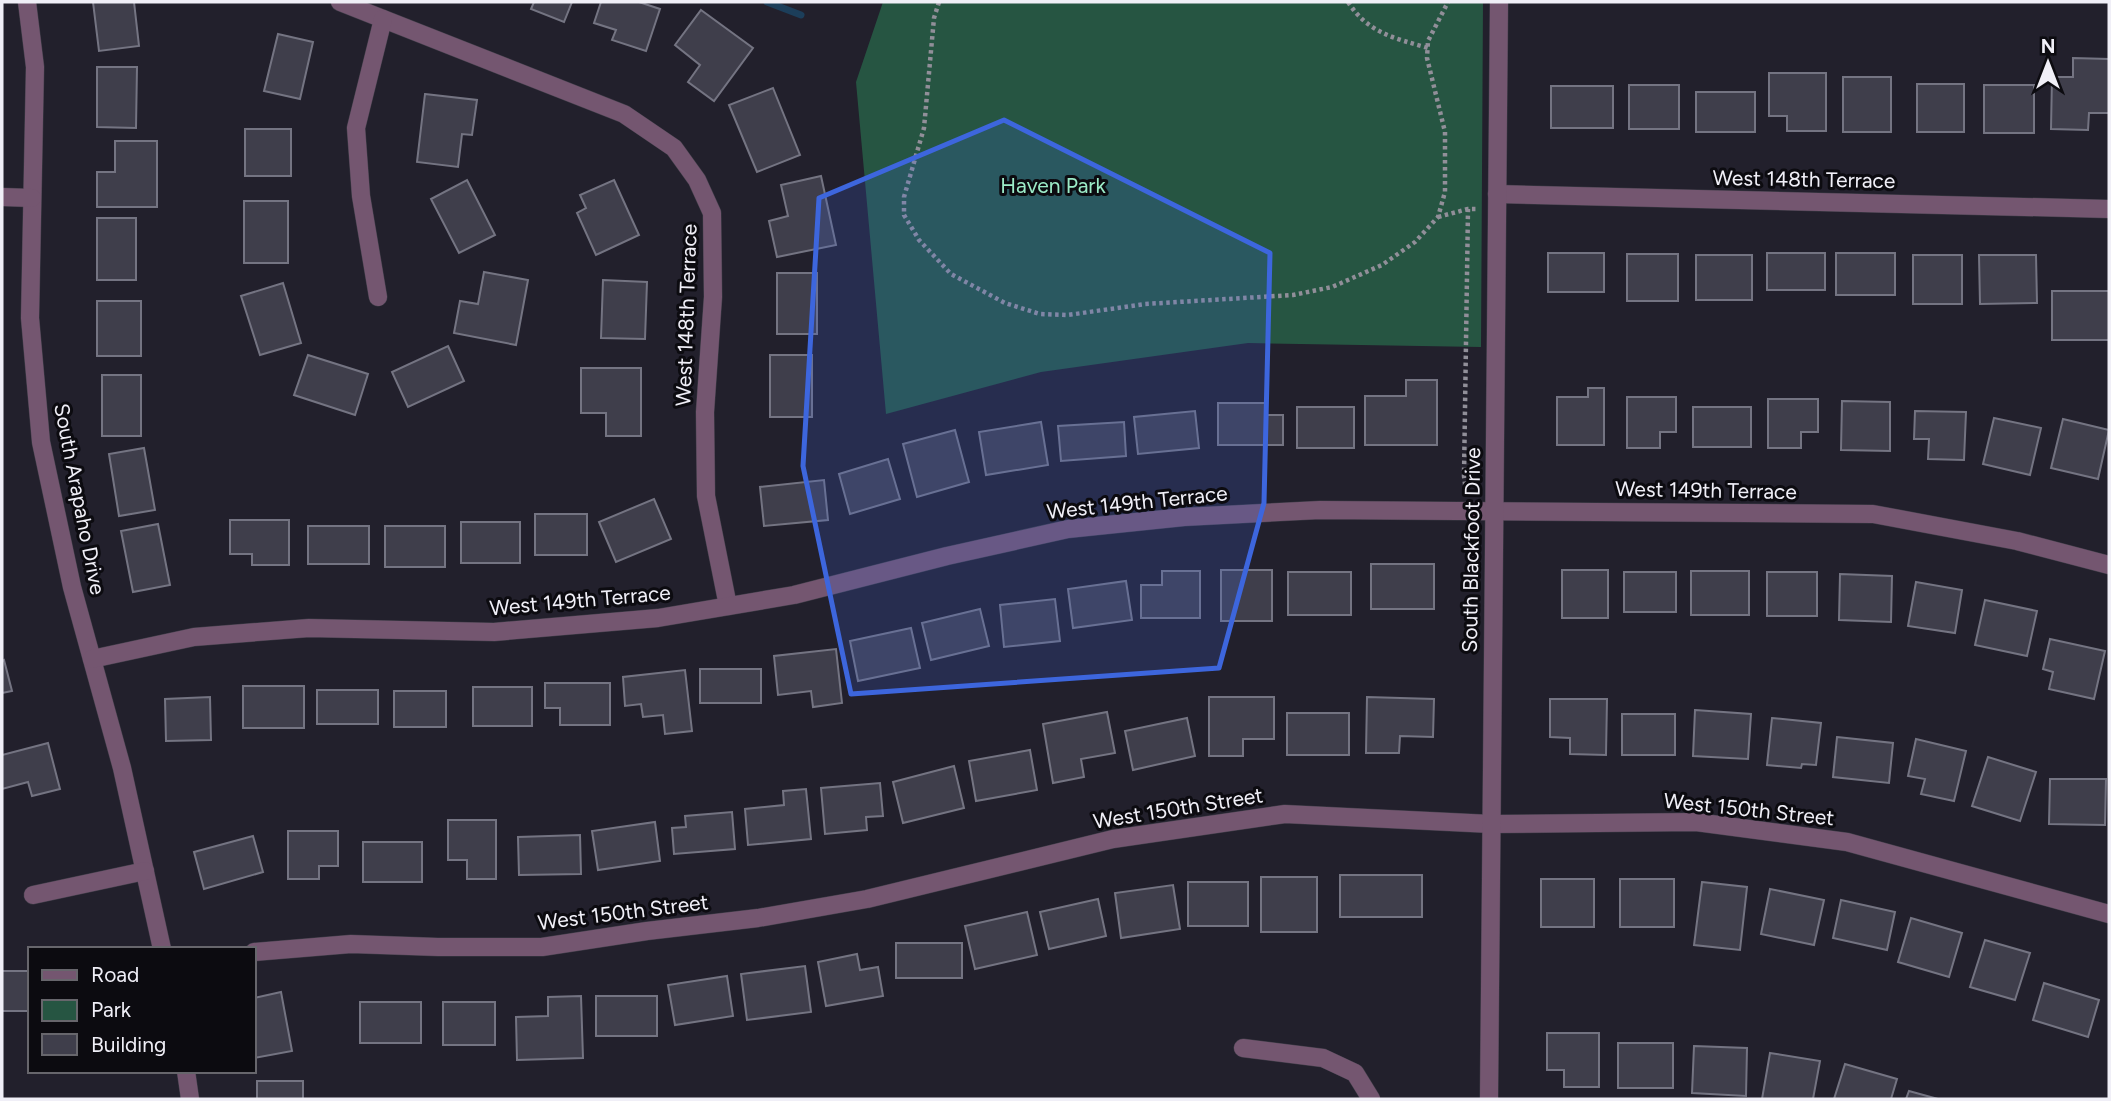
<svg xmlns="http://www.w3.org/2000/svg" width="2111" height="1101" viewBox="0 0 2111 1101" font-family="Figtree,sans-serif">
  <rect width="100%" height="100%" fill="#22202c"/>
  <path fill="#265542" d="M883,2H1483L1481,347L1248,343L1041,372L886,414L856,82Z"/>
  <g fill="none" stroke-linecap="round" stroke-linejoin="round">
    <path stroke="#1c3e5a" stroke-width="7" d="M767,2L801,15"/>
  </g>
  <g fill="#3f3e4b" stroke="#747482" stroke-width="2">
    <path d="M93,2H134L139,46L99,51Z"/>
    <path d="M534,2H572L564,22L531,9Z"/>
    <path d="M601,2H639L660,9L646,51L612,40L616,30L594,23Z"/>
    <path d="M701,10L753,48L714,101L688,82L700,65L675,45Z"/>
    <path d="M278,34L313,42L300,99L264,91Z"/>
    <path d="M2073,58L2109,59V113H2089L2088,130L2051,129L2052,77H2073Z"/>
    <path d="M97,67H137L136,128L97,127Z"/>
    <path d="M1769,73H1826V131H1787V116H1769Z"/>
    <rect x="1843" y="77" width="48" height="55"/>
    <rect x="1917" y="84" width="47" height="48"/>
    <rect x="1629" y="85" width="50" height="44"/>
    <rect x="1984" y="85" width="50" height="48"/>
    <rect x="1551" y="86" width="62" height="42"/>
    <path d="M773,88L800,155L757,172L729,105Z"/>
    <rect x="1696" y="92" width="59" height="40"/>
    <path d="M425,94L477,100L472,135L462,134L458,167L417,162Z"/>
    <rect x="245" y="129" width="46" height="47"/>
    <path d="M115,141H157V207H97V172H115Z"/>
    <path d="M821,176L836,245L777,257L769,221L788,216L781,185Z"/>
    <path d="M467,180L495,235L459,253L431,199Z"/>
    <path d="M614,180L639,235L596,255L577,213L586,208L580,195Z"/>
    <rect x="244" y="201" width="44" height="62"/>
    <rect x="97" y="218" width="39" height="62"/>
    <rect x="1548" y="253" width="56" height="39"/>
    <rect x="1767" y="253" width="58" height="37"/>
    <rect x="1836" y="253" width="59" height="42"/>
    <rect x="1627" y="254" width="51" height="47"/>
    <rect x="1696" y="255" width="56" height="45"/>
    <rect x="1913" y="255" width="49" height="49"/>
    <path d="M1979,255H2036L2037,303L1980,304Z"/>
    <path d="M484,272L528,280L516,345L454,333L460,301L478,304Z"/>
    <rect x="777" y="273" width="40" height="61"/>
    <path d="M603,280L647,282L645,339L601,338Z"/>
    <path d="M283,283L301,343L260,355L241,296Z"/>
    <rect x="2052" y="291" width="57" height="49"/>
    <rect x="97" y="301" width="44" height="55"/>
    <path d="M448,346L464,381L408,407L392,372Z"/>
    <path d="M308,355L368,374L355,415L294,395Z"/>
    <rect x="770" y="355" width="42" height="62"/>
    <path d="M581,368H641V436H606V413H581Z"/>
    <rect x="102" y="375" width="39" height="61"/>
    <path d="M1406,380H1437V445H1365V396H1406Z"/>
    <path d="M1588,388H1604V445H1557V397H1588Z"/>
    <path d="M1627,397H1676V432H1660V448H1627Z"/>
    <path d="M1768,399H1818V432H1801V448H1768Z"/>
    <path d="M1842,401L1890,402V451L1841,450Z"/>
    <path d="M1218,403H1267V415H1283V445H1218Z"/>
    <rect x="1297" y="407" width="57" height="41"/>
    <rect x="1693" y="407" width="58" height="40"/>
    <path d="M1195,411L1199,448L1138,454L1134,417Z"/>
    <path d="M1915,411L1966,412L1964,460L1928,459L1929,439H1914Z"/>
    <path d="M1994,418L2041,428L2030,475L1983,464Z"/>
    <path d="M2063,419L2109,430L2098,479L2051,468Z"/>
    <path d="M1041,422L1048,465L986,475L979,432Z"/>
    <path d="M1124,422L1126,456L1061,461L1058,426Z"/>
    <path d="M955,430L969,482L917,497L903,444Z"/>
    <path d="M144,448L155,510L119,516L109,454Z"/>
    <path d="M888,459L900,499L850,514L839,474Z"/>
    <path d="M824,480L828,520L764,526L760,487Z"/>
    <path d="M654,499L671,539L616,562L599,522Z"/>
    <rect x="535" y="514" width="52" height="41"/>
    <path d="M230,520H289V565H252V554H230Z"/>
    <rect x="461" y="522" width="59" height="41"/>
    <path d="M158,524L170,585L133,592L121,531Z"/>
    <rect x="308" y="526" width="61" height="38"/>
    <rect x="385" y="526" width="60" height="41"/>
    <rect x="1371" y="564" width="63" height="45"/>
    <rect x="1221" y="570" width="51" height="51"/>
    <rect x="1562" y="570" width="46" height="48"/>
    <path d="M1162,571H1200V618H1141V585H1162Z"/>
    <rect x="1691" y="571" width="58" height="44"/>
    <rect x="1288" y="572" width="63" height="43"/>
    <rect x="1624" y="572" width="52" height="40"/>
    <rect x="1767" y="572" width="50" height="44"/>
    <path d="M1840,574L1892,576L1891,622L1839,620Z"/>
    <path d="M1126,581L1132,620L1073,628L1068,589Z"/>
    <path d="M1916,582L1962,590L1955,633L1908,626Z"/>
    <path d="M1055,599L1060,641L1004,647L1000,605Z"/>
    <path d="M1985,600L2037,611L2027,656L1975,645Z"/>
    <path d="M980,609L989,646L931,660L922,623Z"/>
    <path d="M911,628L920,668L858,681L850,641Z"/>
    <path d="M2050,639L2105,651L2094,699L2049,689L2053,672L2043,669Z"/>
    <path d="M836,649L842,703L813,707L811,691L778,695L774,656Z"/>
    <path d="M4,660L12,691L2,693V661Z"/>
    <rect x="700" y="669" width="61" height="34"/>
    <path d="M685,670L692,731L665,734L663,715L643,717L641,704L625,706L623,677Z"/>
    <path d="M545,683H610V725H560V708H545Z"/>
    <rect x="243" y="686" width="61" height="42"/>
    <rect x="473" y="687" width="59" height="39"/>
    <rect x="317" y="690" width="61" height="34"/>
    <rect x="394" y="691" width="52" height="36"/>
    <path d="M210,697L211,740L166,741L165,699Z"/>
    <path d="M1209,697H1274V739H1243V756H1209Z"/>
    <path d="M1367,697L1434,699L1433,737L1400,736L1399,753H1366Z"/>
    <path d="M1550,699H1607L1606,755L1570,754V738L1550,737Z"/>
    <path d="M1695,710L1751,714L1748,759L1693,756Z"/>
    <path d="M1107,712L1115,753L1081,759L1084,777L1053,783L1043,724Z"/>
    <rect x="1287" y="713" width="62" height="42"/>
    <rect x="1622" y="714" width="53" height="41"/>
    <path d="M1187,718L1195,756L1133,770L1125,731Z"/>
    <path d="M1772,718L1821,723L1816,765L1802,764L1801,768L1767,765Z"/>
    <path d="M1837,737L1893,743L1889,783L1833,777Z"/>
    <path d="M1916,739L1966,751L1954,801L1921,794L1925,779L1908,776Z"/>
    <path d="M48,743L60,789L32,796L28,782L2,789V755Z"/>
    <path d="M1030,750L1037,790L976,801L969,761Z"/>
    <path d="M1988,757L2036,772L2020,821L1972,806Z"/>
    <path d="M954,766L964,808L903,823L893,782Z"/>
    <path d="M2050,779H2106L2105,825L2049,824Z"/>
    <path d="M880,783L883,816L866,817L867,830L825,834L821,788Z"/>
    <path d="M806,789L811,839L748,845L745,809L784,805L783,791Z"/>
    <path d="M732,812L735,849L674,854L672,828L686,827L685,816Z"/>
    <path d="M448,820H496V879H467V860H448Z"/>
    <path d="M655,822L660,861L598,870L592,831Z"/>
    <path d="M288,831H338V866H319V879H288Z"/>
    <path d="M580,835L581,874L519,875L518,837Z"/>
    <path d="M253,836L263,872L204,889L194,852Z"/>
    <rect x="363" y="842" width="59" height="40"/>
    <rect x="1340" y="875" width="82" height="42"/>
    <rect x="1261" y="877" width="56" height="55"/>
    <rect x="1541" y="879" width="53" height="48"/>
    <rect x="1620" y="879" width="54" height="48"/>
    <rect x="1188" y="882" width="60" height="44"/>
    <path d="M1702,882L1747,887L1740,950L1694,945Z"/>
    <path d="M1173,885L1180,929L1121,938L1115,893Z"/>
    <path d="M1770,889L1824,900L1814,945L1761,934Z"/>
    <path d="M1098,899L1106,936L1049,949L1040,912Z"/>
    <path d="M1841,900L1895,912L1887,950L1833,938Z"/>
    <path d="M1027,912L1037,955L975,969L965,926Z"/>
    <path d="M1911,918L1962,933L1949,977L1898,962Z"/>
    <path d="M1985,940L2030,953L2015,1000L1970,987Z"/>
    <rect x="896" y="943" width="66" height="35"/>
    <path d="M857,954L860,970L878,967L883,996L826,1006L818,962Z"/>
    <path d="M805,966L811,1012L747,1020L741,974Z"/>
    <rect x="2" y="971" width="28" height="40"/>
    <path d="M727,976L733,1016L675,1025L668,985Z"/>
    <path d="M2044,983L2099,1000L2088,1037L2033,1020Z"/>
    <path d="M281,992L292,1051L254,1058V998Z"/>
    <path d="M581,996L583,1058L517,1060L516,1017L548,1016V997Z"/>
    <rect x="596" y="996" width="61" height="40"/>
    <rect x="360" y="1002" width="61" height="41"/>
    <rect x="443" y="1002" width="52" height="43"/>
    <path d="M1547,1033H1599V1087H1564V1070H1547Z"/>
    <rect x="1618" y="1043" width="55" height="45"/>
    <path d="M1694,1046L1747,1048L1746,1096L1692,1093Z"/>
    <path d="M1770,1053L1820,1061L1813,1099H1762Z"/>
    <path d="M1845,1064L1897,1079L1891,1099H1834Z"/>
    <rect x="257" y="1081" width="46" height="18"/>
    <path d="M1909,1091L1938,1099H1906Z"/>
  </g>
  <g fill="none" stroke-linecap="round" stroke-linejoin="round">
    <defs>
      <g id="minor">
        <path d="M27,2L35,67L30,318L41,442L72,587L122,768L162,949"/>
        <path d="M340,2L624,114L674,148L697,180L712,213L713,297L705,412L706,496L728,606"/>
        <path d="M1497,194L2109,209"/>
        <path d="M2,197L32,198"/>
        <path d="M378,297L361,196L356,128L383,19"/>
        <path d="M92,659L194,637L309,628L494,632L658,618L794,595L947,556L1068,529L1184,517L1320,510L1873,514L2017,541L2109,565"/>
        <path d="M33,895L145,871"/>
        <path d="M254,952L351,944L438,947H542L647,931L758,918L867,899L1113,839L1285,814L1491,824L1696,822L1847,842L2109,914"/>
        <path d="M1243,1048L1323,1058L1355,1073L1371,1099"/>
        <path d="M186,1071L190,1099"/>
        <path d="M1489,1099L1499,2"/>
      </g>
    </defs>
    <use href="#minor" stroke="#3f3d48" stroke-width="19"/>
    <g stroke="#918f99" stroke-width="4.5" stroke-dasharray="3.5 3.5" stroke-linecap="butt">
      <path d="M939,2L934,18L924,128L904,197V215L919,240L951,274L1005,303L1040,314L1068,315L1145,304L1293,295L1332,287L1382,265L1415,242L1438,217L1445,192V132L1427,58L1428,41L1448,2"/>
      <path d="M1348,2C1368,33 1394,38 1428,48"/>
      <path d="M1438,217L1468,209H1478"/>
      <path d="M1466,492L1464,476L1468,209"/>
    </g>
    <use href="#minor" stroke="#745670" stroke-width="18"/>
  </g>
  <path fill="#3d66dd" fill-opacity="0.2" stroke="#3d66dd" stroke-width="5" stroke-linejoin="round" d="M1004,120L1270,253L1264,503L1219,668L851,694L803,466L819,198Z"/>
  <g text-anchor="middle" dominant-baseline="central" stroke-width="6" stroke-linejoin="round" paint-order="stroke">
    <g font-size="21" fill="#f0eff7" stroke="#0c0b10">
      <text transform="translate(1804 179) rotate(1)">West 148th Terrace</text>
      <text transform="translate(686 315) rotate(-88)">West 148th Terrace</text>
      <text transform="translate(1706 490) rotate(1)">West 149th Terrace</text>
      <text transform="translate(80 499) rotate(79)">South Arapaho Drive</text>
      <text transform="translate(1137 502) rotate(-6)">West 149th Terrace</text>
      <text transform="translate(1471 550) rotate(-89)">South Blackfoot Drive</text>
      <text transform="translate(580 600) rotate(-5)">West 149th Terrace</text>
      <text transform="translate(1178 808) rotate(-9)">West 150th Street</text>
      <text transform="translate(1749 809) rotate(6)">West 150th Street</text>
      <text transform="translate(623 912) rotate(-7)">West 150th Street</text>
    </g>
    <g font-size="21" fill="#9cecc8" stroke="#0c0b10">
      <text x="1053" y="185">Haven Park</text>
    </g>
  </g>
  <rect width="2111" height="1101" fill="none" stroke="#f0eff7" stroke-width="7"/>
  <rect x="28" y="947" width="228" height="126" fill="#0c0b10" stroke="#67666c" stroke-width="2"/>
  <rect x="42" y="970" width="35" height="10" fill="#745670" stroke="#67666c" stroke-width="2"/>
  <text x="91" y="982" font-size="21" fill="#f0eff7">Road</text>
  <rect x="42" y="1000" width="35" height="21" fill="#265542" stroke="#67666c" stroke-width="2"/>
  <text x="91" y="1017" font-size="21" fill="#f0eff7">Park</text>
  <rect x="42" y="1034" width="35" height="21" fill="#3f3e4b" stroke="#67666c" stroke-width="2"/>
  <text x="91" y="1052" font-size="21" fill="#f0eff7">Building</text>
  <g transform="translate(2048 63)" stroke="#0c0b10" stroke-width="5" paint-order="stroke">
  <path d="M0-5L12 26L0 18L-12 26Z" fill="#f0eff7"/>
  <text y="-10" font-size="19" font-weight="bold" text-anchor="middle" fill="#f0eff7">N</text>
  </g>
</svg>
